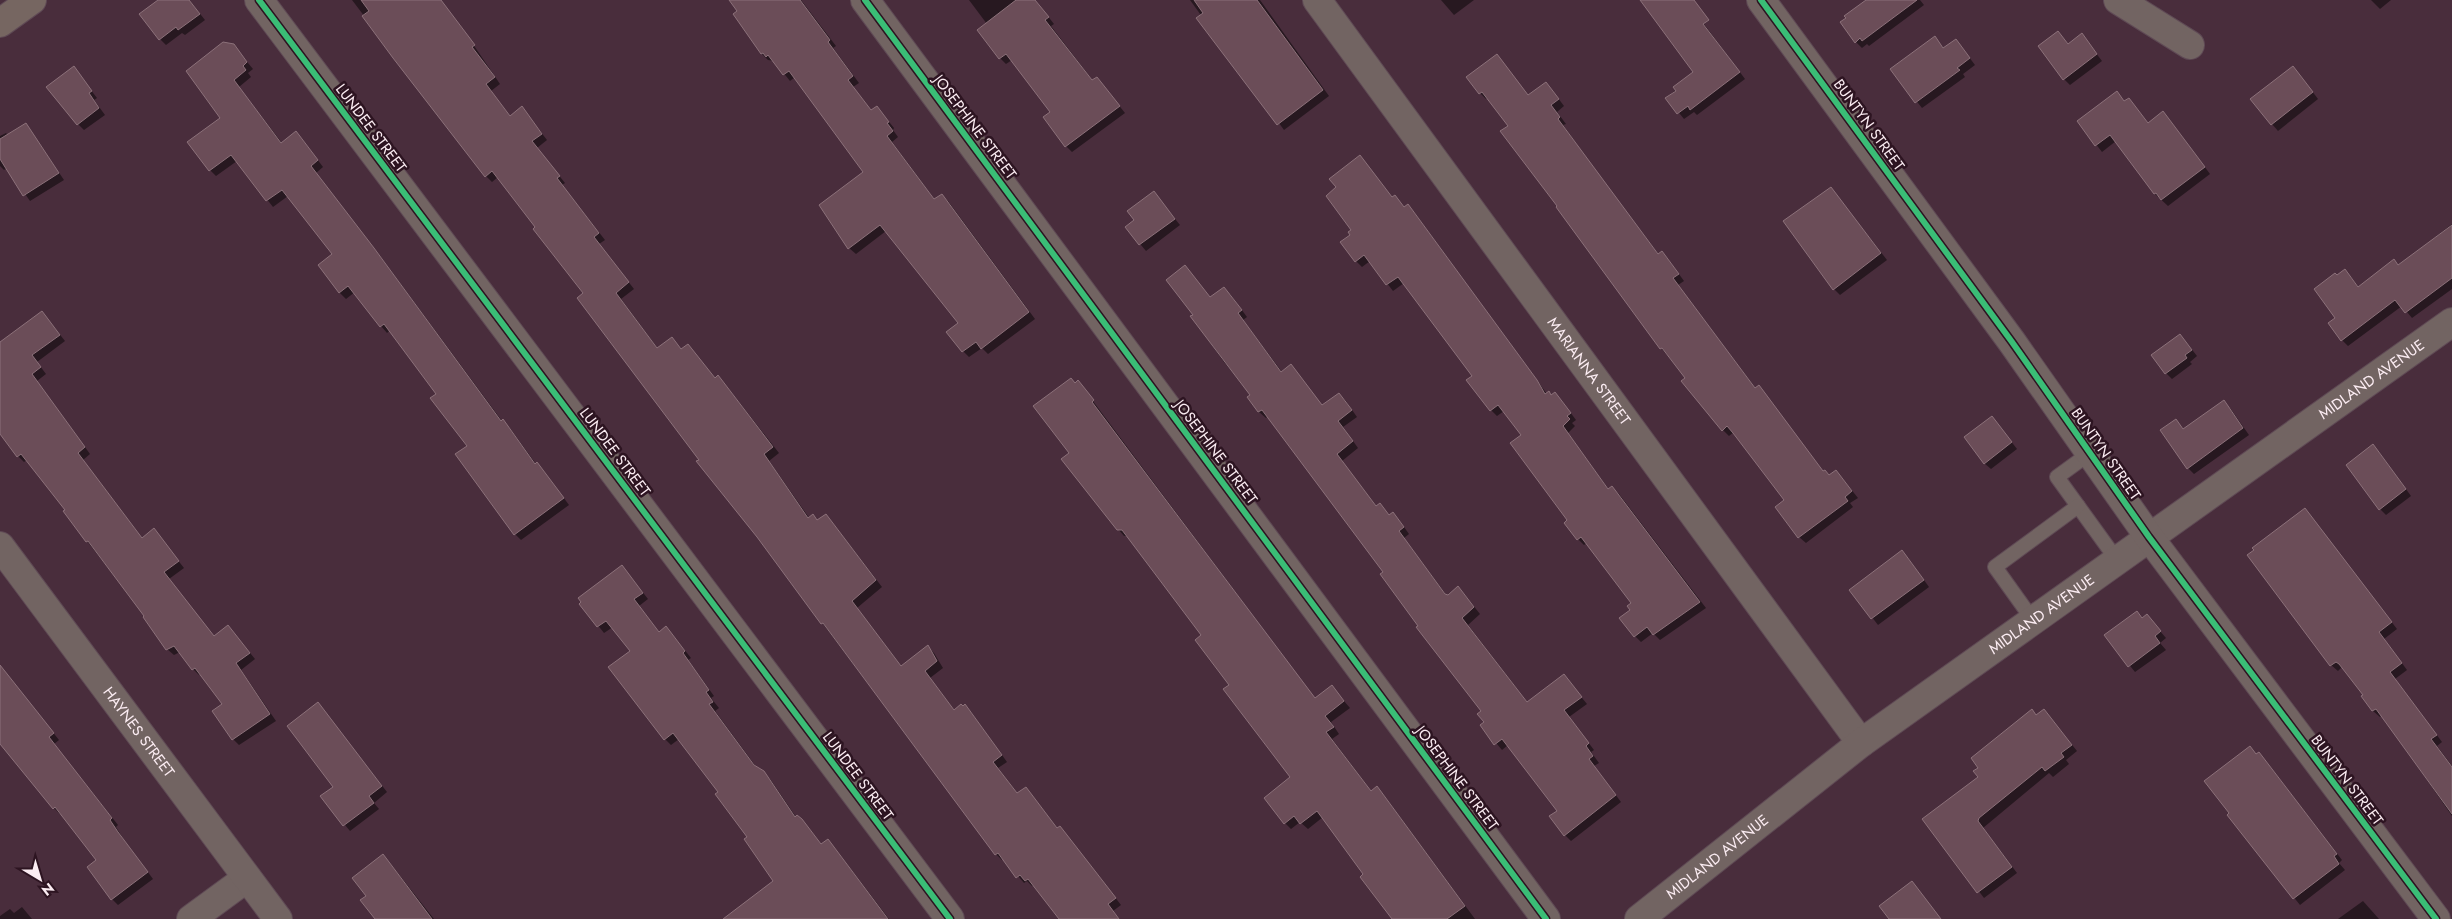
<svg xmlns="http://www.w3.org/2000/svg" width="2452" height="919" viewBox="0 0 2452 919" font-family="Jost,sans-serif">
  <rect width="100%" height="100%" fill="#492d3c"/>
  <g fill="#0007">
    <path d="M157,0H189L205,20L185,35L182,33L166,45L160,39Z"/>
    <path d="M352,0H432L460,25L500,84L491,91L511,117L522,108L547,140L537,148L565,183L562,185L605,240L599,244L634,289L621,299L658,349L672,338L682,350L688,345L716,379L718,377L724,383L779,453L769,461L810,519L832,522L882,587L857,608L902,667L928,647L934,653L943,668L930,678L955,711L965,706L971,712L1007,762L998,768L1018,794L1026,788L1058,829L1066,834L1121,905L1113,911L1119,919H1061L1034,885L1032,886L1027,881L1024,883L1004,859L1002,860L996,854L700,460L537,228L498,177L492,182L486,176Z"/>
    <path d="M731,0H801L836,46L833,48L859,83L853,87L872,111L877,107L894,128L893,130L898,137L892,142L935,200L941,195L948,201L1035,319L988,354L982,348L969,357L963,351L959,324L886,231L856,254L849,248L821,205L865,172L795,77L790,81L774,61L768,60L762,54Z"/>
    <path d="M969,0H1015L1016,2L1028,0L1043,10L1054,24L1051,26L1093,81L1097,78L1125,113L1072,152L1066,146L1052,112L1012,60L1006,64L1000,58L987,24Z"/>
    <path d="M1190,0H1260L1329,96L1284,130Z"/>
    <path d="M1441,0H1474L1454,15Z"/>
    <path d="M1642,0H1686L1745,79L1697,115L1694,112L1684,119L1667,98L1695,72Z"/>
    <path d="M1868,0H1920L1924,5L1869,46L1867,44L1862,48L1856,42Z"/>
    <path d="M2371,0H2391L2380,9Z"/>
    <path d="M2058,33L2069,45L2082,35L2102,61L2070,85L2064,79Z"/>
    <path d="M1935,37L1944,49L1956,40L1975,65L1963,74L1965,77L1922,108L1891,69Z"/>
    <path d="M233,45L253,69L248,73L251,77L239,87L282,143L296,133L302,139L323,167L316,173L380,256L502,421L509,427L536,464L543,470L569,505L521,540L515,534L438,394L390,330L387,333L381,326L355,292L346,299L339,292L334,254L288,196L273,207L237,161L216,176L210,170L222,118Z"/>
    <path d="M74,68L97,98L94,100L105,115L84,130L78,124Z"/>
    <path d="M2299,74L2318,99L2278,131L2272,124Z"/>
    <path d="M1468,78L1529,96L1552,90L1564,106L1557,112L1566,124L1563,125L1592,166L1659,255L1662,252L1668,259L1684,281L1678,285L1756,389L1823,472L1829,476L1836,471L1842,478L1858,498L1850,503L1853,507L1806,543L1799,537L1786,500L1734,432L1729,436L1723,430L1687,378L1661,348L1557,207L1559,206L1509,126L1488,98L1486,99L1480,93Z"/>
    <path d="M2117,92L2125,102L2129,99L2149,124L2169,119L2210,174L2168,206L2155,194L2116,141L2102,152L2078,121Z"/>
    <path d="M26,124L64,180L30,201L7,168L4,170L0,166V136L6,133L8,135Z"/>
    <path d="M1360,157L1393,198L1395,197L1405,208L1408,206L1414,212L1547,394L1552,396L1555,394L1561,400L1576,420L1572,423L1575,426L1568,433L1609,490L1612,488L1619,494L1706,608L1660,640L1653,633L1641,642L1635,636L1632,603L1587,543L1584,545L1578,539L1522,435L1504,411L1497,416L1491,410L1473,376L1404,283L1393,291L1370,261L1362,267L1356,261L1351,235L1353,230L1338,188Z"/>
    <path d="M1831,188L1887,260L1840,295L1834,289Z"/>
    <path d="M1154,193L1180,225L1146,251L1126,227L1136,220Z"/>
    <path d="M2452,224V289L2412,318L2402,306L2348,346L2342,340L2337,319V277H2351L2359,288L2399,266Z"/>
    <path d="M1185,267L1211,298L1230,294L1247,317L1243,320L1282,372L1323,406L1339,394L1345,400L1357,417L1343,427L1358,448L1342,461L1377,507L1380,505L1390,516L1399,520L1409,534L1404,538L1447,596L1458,588L1464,594L1480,614L1468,625L1528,703L1564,676L1587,704L1569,717L1594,750L1591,752L1599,763L1594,766L1621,802L1571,841L1565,835L1559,811L1508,745L1502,750L1482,726L1485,723L1483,711L1420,626L1384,572L1268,416L1266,418L1259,412L1249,398L1252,395L1224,362L1192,317L1194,315Z"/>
    <path d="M42,312L65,341L37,362L46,374L37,381L90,454L83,460L143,539L154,530L184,568L169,579L214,637L228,626L255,659L241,670L276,721L239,745L233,739L224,704L201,674L199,675L193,669L180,652L174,655L167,649L146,616L87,541L66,510L27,460L24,462L18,456L0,432V344Z"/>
    <path d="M2186,342L2197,356L2190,362L2192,364L2172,379L2166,373Z"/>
    <path d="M1078,381L1315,699L1332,687L1350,708L1331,722L1339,734L1332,739L1372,792L1377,788L1383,794L1475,919H1399L1323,817L1308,829L1300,822L1291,829L1285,823L1292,778L1230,685L1203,636L1128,536H1124L1118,529L1070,454L1075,384Z"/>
    <path d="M2230,408L2249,435L2194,474L2188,468L2176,421L2184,430Z"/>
    <path d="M1992,417L2017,449L1991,469L1984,463Z"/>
    <path d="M2379,452L2411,496L2386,515L2380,509Z"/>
    <path d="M2305,510L2397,629L2384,639L2407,670L2395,679L2442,742L2437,746L2452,766V816L2382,715L2380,717L2373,711L2363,697L2365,695L2342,667L2338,671L2331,665Z"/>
    <path d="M1908,558L1929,587L1878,625L1851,590Z"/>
    <path d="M622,566L648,599L639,606L660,633L666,628L672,634L691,658L688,660L714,696L711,698L719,708L715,711L757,768L770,779L796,817L808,827L822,845L828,841L834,847L889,919H745L774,881L720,792L679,739L671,745L665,739L631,651L613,627L604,633L581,604Z"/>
    <path d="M2137,612L2143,619L2147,616L2166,638L2160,643L2166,650L2135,672L2106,636Z"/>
    <path d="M0,673L9,677L59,740L54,744L118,825L116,827L124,840L153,879L118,905L112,899L98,860L62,813L60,814L54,808L0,742Z"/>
    <path d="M318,704L387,792L374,803L379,809L350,831L322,797L334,787Z"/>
    <path d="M2044,710L2077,751L2066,760L2069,764L2053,777L2049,773L1983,828L2017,873L1984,898L1924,819L1980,778L1979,768L2032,711L2037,716Z"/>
    <path d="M2257,755L2265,760L2342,860L2339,863L2345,870L2300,905L2228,815Z"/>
    <path d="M383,856L389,862L434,919H380L368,896Z"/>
    <path d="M2363,901L2379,919H2338Z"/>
    <path d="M22,907L32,919H0V916L10,909L14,913Z"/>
  </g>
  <g fill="#6b4d58" stroke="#8c717a">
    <path d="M158,0H189L200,14L178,30L176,27L159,40L139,14Z"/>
    <path d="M361,0H441L475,45L472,47L495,77L486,84L510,116L522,106L542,134L532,141L560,176L557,178L599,233L594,237L629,282L616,293L657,348L672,337L681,349L688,344L715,378L718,375L773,447L764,454L808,518L813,514L817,520L826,514L876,580L852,601L901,666L928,645L937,661L925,671L954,710L961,704L963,706L965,704L1002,755L993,762L1017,793L1026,787L1057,828L1060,826L1116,898L1108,904L1119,919H1059L1028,879L1025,881L1020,875L1016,878L998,853L995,855L823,623L821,624L757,537L696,461L699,460L577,298L583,293L533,229L535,227L492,171L485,177L393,58L362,16L369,11Z"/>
    <path d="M729,0H800L830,40L828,42L853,76L848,80L871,110L877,106L889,122L887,123L893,131L887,136L934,199L942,194L1029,312L981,349L976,342L962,352L946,332L958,323L880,225L848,249L819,205L863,172L789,71L783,75L768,55L766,57L763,53L761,54L733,14L737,11Z"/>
    <path d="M1016,0H1035L1049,17L1045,20L1092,80L1097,77L1120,106L1065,147L1043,117L1050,112L1006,54L999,59L977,30Z"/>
    <path d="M1194,0H1257L1323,90L1277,125L1196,18L1203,13Z"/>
    <path d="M1640,0H1694L1709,20L1703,24L1740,72L1690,110L1688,106L1677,114L1665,98L1676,91L1673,87L1693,72Z"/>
    <path d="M1866,0H1917L1862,41L1860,38L1855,43L1840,22L1846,18L1844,16Z"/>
    <path d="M2058,31L2068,44L2082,33L2097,54L2063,80L2038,46Z"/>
    <path d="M1935,36L1943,48L1956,39L1970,58L1957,68L1960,70L1915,103L1890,69Z"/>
    <path d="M223,42L234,44L247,62L243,66L246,70L234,80L281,143L296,131L318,160L311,166L374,248L501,421L503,419L535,464L537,462L564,498L514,535L455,454L467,446L430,398L436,394L384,324L380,327L348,286L339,293L318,265L332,254L282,190L266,201L231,155L209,171L187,142L220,118L186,71Z"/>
    <path d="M1497,54L1528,95L1546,82L1559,99L1551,105L1560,117L1558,119L1658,254L1662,251L1679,274L1673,278L1755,388L1759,385L1823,471L1825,470L1829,475L1836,470L1852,491L1845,497L1848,501L1798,538L1775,507L1784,500L1733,433L1727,426L1722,431L1681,381L1685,378L1662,348L1660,349L1556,207L1557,206L1500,131L1508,126L1482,92L1479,94L1466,77Z"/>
    <path d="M74,66L92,91L89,93L99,108L77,125L46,87Z"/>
    <path d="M2293,66L2313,92L2271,125L2250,99Z"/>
    <path d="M2117,91L2124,101L2129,98L2148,123L2163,111L2205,167L2161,200L2156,193L2154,194L2110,135L2095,146L2077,121Z"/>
    <path d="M26,123L59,173L23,196L0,159V139Z"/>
    <path d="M1360,155L1392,197L1395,195L1404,207L1408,204L1537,380L1545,394L1549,391L1551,395L1555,392L1571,413L1567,416L1570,419L1563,426L1608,489L1612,486L1700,602L1653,635L1647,627L1634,637L1619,618L1630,610L1627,606L1631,603L1581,537L1577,540L1564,523L1567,520L1510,443L1521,435L1498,405L1490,411L1466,380L1472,376L1398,277L1386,285L1364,255L1355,262L1340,242L1350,235L1348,232L1351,230L1326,196L1336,187L1329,179Z"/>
    <path d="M1831,187L1881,253L1833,290L1783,221Z"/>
    <path d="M1154,191L1175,219L1139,245L1125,227L1134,220L1127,211Z"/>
    <path d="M2452,225V278L2405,313L2395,300L2341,341L2328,323L2335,318L2314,289L2335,273L2337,275L2345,269L2358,287L2394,259L2398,265Z"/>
    <path d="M1185,265L1210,297L1224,287L1242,310L1238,313L1281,372L1291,364L1322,405L1339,393L1352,410L1338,421L1353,441L1337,454L1376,506L1380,503L1389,515L1393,512L1404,527L1399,531L1445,594L1448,595L1458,586L1474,607L1462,618L1527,702L1564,674L1582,697L1564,710L1589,743L1586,746L1593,756L1589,759L1616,795L1564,836L1549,816L1557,811L1502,739L1494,745L1480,725L1484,722L1477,714L1481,711L1416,627L1418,626L1380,574L1383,572L1262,410L1258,412L1247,397L1250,395L1190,316L1193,315L1166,280Z"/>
    <path d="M42,311L60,335L32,355L41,367L32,374L85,447L78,453L142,538L154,528L179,561L164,572L214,636L228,625L250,653L236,663L270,714L232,740L212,711L222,704L195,668L192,670L174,646L166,650L143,617L144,616L88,541L86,542L63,511L65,510L21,454L17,457L0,434V342Z"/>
    <path d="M2180,334L2192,350L2185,355L2187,358L2165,374L2151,355Z"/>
    <path d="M1071,378L1075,383L1078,380L1094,400L1092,402L1315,698L1332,685L1344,701L1325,716L1334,727L1326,732L1371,791L1377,786L1465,906L1447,919H1392L1360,877L1363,874L1317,811L1300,824L1294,816L1284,824L1264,798L1290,777L1223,689L1229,685L1195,640L1201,635L1122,530H1117L1061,459L1069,453L1033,406Z"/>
    <path d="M2224,400L2243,428L2187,469L2160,430L2176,419L2183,429Z"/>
    <path d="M1992,416L2012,442L1984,464L1964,437Z"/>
    <path d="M2373,444L2406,489L2379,510L2346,465Z"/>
    <path d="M2305,508L2392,622L2379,632L2402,663L2390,672L2437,735L2431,739L2452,767V814L2376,709L2372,711L2361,696L2363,695L2339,664L2336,662L2330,666L2247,555L2254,550L2252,548Z"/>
    <path d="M1902,550L1924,580L1871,619L1849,590Z"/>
    <path d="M622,565L643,593L634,599L659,632L666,626L685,651L683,653L709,690L706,692L713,702L709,704L754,765L764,771L795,817L797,815L802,819L821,844L828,839L888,919H723L773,881L744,839L747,837L715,794L718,792L673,733L664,740L608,667L630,651L606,621L597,627L579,604L581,602L578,598Z"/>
    <path d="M2137,611L2142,618L2147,614L2161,631L2155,636L2160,643L2128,667L2104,635Z"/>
    <path d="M0,665L54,733L49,737L112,818L110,820L118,832L148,872L111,900L87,867L96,860L55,807L53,809L0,744Z"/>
    <path d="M318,702L382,786L369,796L374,803L343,826L320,796L333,787L287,726Z"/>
    <path d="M2032,709L2036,715L2044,709L2072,745L2061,753L2064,757L2045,771L2042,767L1979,818L1978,821L2012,867L1977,893L1922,819L1978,777L1973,771L1978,768L1971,758Z"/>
    <path d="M2250,746L2256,754L2259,752L2337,854L2334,856L2339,864L2293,899L2227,815L2229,813L2204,781Z"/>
    <path d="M383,854L432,919H375L360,900L366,896L352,878Z"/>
    <path d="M1912,881L1941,919H1889L1879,906Z"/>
  </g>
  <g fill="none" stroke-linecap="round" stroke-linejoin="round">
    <defs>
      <g id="service">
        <path d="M2090,453L2057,477L2117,560"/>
        <path d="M2033,620L1995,567L2078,506"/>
      </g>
      <g id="minor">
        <path d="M259,0L950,919"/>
        <path d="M865,0L1546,919"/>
        <path id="s1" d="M1317,0L1861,743"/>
        <path d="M2118,0L2190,45"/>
        <path d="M191,919L247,878"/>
        <path id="s2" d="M1639,919L1861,743L2452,322"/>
      </g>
      <g id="tertiary">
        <path d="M1761,0L2012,342L2149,537L2436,919"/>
        <path id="s3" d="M0,546L278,919"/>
      </g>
      <path id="secondary" d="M0,23L32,0"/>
    </defs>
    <use href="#service" stroke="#5f4a55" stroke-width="16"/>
    <use href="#minor" stroke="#5f4a55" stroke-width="30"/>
    <use href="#tertiary" stroke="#5f4a55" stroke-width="30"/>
    <use href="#secondary" stroke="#5f4a55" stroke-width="30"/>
    <use href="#service" stroke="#726462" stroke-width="14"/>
    <use href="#minor" stroke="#726462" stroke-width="28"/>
    <use href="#tertiary" stroke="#726462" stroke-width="28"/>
    <use href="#secondary" stroke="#766661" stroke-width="28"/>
    <defs>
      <g id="cycleway">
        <path d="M259,0L950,919"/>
        <path d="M865,0L1546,919"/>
        <path d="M1761,0L2012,342L2149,537L2436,919"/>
      </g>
    </defs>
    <use href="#cycleway" stroke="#2d1421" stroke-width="9"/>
    <use href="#cycleway" stroke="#3abd76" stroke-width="6"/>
  </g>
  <g text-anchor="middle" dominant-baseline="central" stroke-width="5" stroke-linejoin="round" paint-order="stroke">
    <g font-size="15" fill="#fbecf2" stroke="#2d1421">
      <text transform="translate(1869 125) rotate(54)">BUNTYN STREET</text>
      <text transform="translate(975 127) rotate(53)">JOSEPHINE STREET</text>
      <text transform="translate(371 128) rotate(53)">LUNDEE STREET</text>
      <text stroke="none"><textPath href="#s1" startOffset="460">MARIANNA STREET</textPath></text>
      <text stroke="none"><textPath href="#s2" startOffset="910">MIDLAND AVENUE</textPath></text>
      <text transform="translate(615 452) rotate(53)">LUNDEE STREET</text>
      <text transform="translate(1216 452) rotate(53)">JOSEPHINE STREET</text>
      <text transform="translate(2106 454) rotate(55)">BUNTYN STREET</text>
      <text stroke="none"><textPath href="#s2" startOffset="505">MIDLAND AVENUE</textPath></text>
      <text stroke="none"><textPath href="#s3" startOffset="232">HAYNES STREET</textPath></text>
      <text transform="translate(858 776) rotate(53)">LUNDEE STREET</text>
      <text transform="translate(1457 778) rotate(53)">JOSEPHINE STREET</text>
      <text transform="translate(2347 780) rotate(53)">BUNTYN STREET</text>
      <text stroke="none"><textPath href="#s2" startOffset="100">MIDLAND AVENUE</textPath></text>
    </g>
  </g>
  <g transform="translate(40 879) rotate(142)" stroke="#2d1421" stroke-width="4" paint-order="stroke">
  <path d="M0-4L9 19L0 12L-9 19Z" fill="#fbecf2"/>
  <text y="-8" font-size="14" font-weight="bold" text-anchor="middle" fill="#fbecf2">N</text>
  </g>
</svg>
